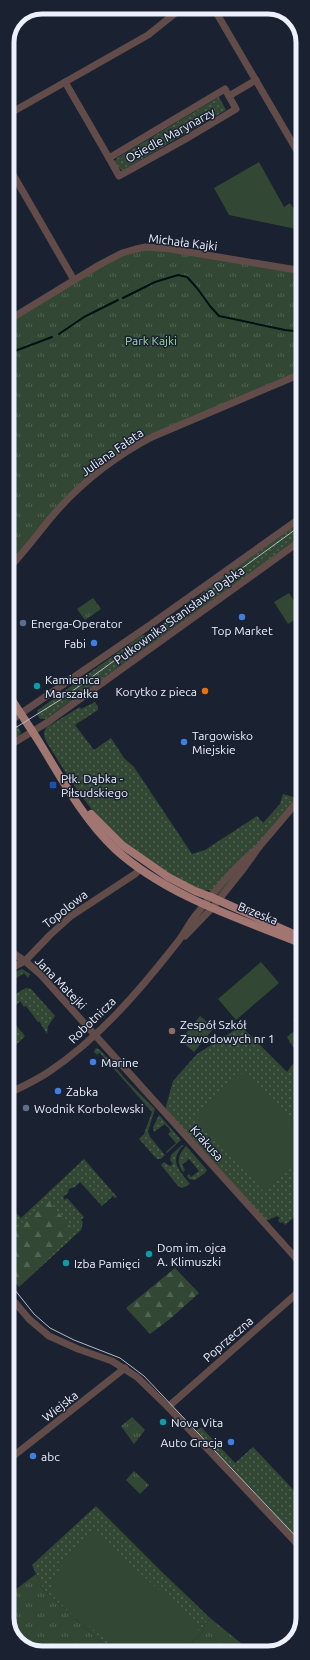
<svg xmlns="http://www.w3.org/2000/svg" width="310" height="1660" viewBox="0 0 310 1660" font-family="Ubuntu,sans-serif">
  <defs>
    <pattern id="grass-dots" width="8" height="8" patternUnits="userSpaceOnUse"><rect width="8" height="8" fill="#334834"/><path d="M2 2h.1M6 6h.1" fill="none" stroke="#516352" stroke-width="1.8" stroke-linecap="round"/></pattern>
    <pattern id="forest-firs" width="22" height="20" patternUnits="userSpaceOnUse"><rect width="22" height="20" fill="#334834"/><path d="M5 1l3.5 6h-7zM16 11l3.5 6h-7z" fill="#516352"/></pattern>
    <pattern id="park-tufts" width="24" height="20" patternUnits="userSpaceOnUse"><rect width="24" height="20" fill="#334834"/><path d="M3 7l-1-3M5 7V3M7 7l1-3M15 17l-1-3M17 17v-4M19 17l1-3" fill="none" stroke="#516352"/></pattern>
  </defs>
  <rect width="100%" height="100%" fill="#1a2131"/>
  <g fill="url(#grass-dots)">
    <path d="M219,97L226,110L123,170L118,169L114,162L117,158Z"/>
    <path d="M303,520V535L46,719H40L37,714L38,710L142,635H147L194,601L210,586Z"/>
    <path d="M95,702L98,707V710L75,725L94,750L111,738L124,758L134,767L192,854L205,850L257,816L263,823L280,804L283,794L300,799L218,895L209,890C196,893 181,881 170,875C159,867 146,860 134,851C97,823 73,785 49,746C45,739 41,734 47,727L80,707L81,709Z"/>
    <path d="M12,725H17L21,732L19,736L7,743V728Z"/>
    <path d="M22,969L30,974L28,978L24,973L15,979L17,983L9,986L7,976Z"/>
    <path d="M26,988L31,989L55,1016L48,1026L47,1034L39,1021L38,1022L26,1006L24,1007L20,1001L13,1009L16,1014L14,1015L10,1005L12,996Z"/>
    <path d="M303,1012V1210L285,1225L283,1222L280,1223L278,1220L280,1218L277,1216L266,1221L165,1110L173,1081L197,1054L241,1026L287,1072L292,1065L301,1060L287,1037L298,1028L293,1019Z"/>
    <path d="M15,1024L25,1036L11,1050L9,1044L15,1040L12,1036L10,1037L7,1029Z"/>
    <path d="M96,1048L100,1050L130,1084L155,1109L148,1131L150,1137L165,1155L161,1159H157L139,1139L144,1134L152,1112L100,1053L97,1054L98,1056L94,1052Z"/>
    <path d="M159,1115L181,1140L167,1153L166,1152L176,1143L168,1134L171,1131L165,1124L154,1132L153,1127Z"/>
    <path d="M182,1145H184C168,1160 179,1170 190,1184L182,1188L178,1186L161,1165L164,1162L170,1166L173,1164L170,1160L171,1155Z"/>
    <path d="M186,1146L207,1170L205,1173L195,1180L189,1179L187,1176L189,1174L191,1177L199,1171L189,1159L182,1165L185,1170L183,1172C176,1162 178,1155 186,1146Z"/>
    <path d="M84,1159L117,1197L115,1198L113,1196L102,1206L80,1182L75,1187L69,1189L68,1193L63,1197L65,1200L67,1198L84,1217L81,1220L83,1222L81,1230L19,1287L7,1274V1203L21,1218Z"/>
    <path d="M201,1427L235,1463L253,1447L303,1500V1546L195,1432Z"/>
    <path d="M96,1506L161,1571L210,1618L205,1624L202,1633L180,1653H113L43,1589L32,1565Z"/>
  </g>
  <g fill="url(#forest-firs)">
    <path d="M47,1199L75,1232L19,1284L7,1270V1237Z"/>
    <path d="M175,1268L199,1293L170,1319L150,1334L126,1308Z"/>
  </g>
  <g fill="url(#park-tufts)">
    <path d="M146,247L303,271V373L152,437L83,486L7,570V321L99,265Z"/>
    <path d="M93,598L101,609L85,620L77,609Z"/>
    <path d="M132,1417L145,1430L134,1444L121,1426Z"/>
    <path d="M134,1471L149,1485L140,1494L126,1480Z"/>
    <path d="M36,1574L43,1589L113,1653H38L17,1643L7,1623V1596Z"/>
    <path d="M210,1618L247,1648L252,1653H180L202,1633L205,1624Z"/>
  </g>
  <g fill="#334834">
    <path d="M259,162L284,207L290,203C297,214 301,216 296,229L229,215L214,188Z"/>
    <path d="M289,593L303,615L288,624L274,602Z"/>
    <path d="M261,962L279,983L236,1020L218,999Z"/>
    <path d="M200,1016L214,1028L194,1052L180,1040Z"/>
    <path d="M245,1071L303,1135V1158L264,1192L195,1115Z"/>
    <path d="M93,1531L199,1626L198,1633L176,1653H123L116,1649L52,1594V1583L61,1566Z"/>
  </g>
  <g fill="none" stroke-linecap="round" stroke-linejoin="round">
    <g stroke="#011213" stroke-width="2">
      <path d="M123,298L155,282L178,275L187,277L197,288L210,306L219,316L285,330L303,332"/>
      <path d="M59,334L84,317L118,300"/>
      <path d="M7,354L52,337"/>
    </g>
    <g stroke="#614c4a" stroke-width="7">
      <path d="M213,7L303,161"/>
      <path d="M65,82L109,158"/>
      <path d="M225,89L236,109L184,140L119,176L109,158Z"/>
      <path d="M229,96L256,80"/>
      <path d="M7,115L148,35L183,7"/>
      <path d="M7,164L74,280"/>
      <path d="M7,321L99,265L122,253L136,249L146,247L170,249L303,271"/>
      <path d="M7,570C24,553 38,533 54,514C81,483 116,456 152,437L303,373"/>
      <path d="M7,723L150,625L303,516"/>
      <path d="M7,747L48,722L303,539"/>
      <path d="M185,936L213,907L244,868L259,847L303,795"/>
      <path d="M7,949L25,961L40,974L303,1266"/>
      <path d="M7,970L25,961L50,935L71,916L135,874L140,869"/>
      <path d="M7,1094C22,1087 37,1080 50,1071C99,1038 140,990 176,944C183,936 188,925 195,916C214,892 234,867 259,847"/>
      <path d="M7,1293L29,1319L49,1336L78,1349L112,1361L137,1377L168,1407L303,1550"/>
      <path d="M168,1407L303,1288"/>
      <path d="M7,1461L125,1368"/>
    </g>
    <g stroke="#a17671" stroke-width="8">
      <path d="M7,692C18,710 30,727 41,745C63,781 84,820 115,849C167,896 238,918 303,944"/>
      <path d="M91,814L122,845L168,877L195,891L211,897L298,936"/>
    </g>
    <g stroke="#b4b9c6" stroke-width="1">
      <path d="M7,733L60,700L303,524"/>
      <path d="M7,1280L34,1314L50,1328L74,1340L120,1358L144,1376L303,1544"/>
    </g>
  </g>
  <g fill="#3f7fe0" stroke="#1a2131" stroke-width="1.5">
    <circle cx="242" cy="617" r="4"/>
    <circle cx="94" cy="643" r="4"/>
    <circle cx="184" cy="742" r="4"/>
    <circle cx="93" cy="1062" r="4"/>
    <circle cx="58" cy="1091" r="4"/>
    <circle cx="231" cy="1442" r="4"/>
    <circle cx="33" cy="1456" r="4"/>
  </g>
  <g fill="#5c6f8a" stroke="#1a2131" stroke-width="1.5">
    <circle cx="23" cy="623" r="4"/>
    <circle cx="26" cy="1108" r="4"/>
  </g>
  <g fill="#0f9aa8" stroke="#1a2131" stroke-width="1.5">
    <circle cx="37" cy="686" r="4"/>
    <circle cx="149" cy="1254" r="4"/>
    <circle cx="66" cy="1263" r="4"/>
    <circle cx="163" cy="1422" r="4"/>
  </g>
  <circle fill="#e8710a" stroke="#1a2131" stroke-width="1.5" cx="205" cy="691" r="4"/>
  <rect fill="#1a4fb4" stroke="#1a2131" stroke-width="1.5" x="49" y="781" width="8" height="8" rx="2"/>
  <circle fill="#8d6e63" stroke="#1a2131" stroke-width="1.5" cx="172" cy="1031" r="4"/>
  <g text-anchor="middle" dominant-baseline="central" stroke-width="3" stroke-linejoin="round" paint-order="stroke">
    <g font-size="12" fill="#ecf1fd" stroke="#1a2131">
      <text transform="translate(170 135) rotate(-29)">Osiedle Marynarzy</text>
      <text transform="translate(183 242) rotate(7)">Michała Kajki</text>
      <text transform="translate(112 452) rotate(-35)">Juliana Fałata</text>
      <text transform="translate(179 615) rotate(-36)">Pułkownika Stanisława Dąbka</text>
      <text transform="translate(65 909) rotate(-38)">Topolowa</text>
      <text transform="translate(258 913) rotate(22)">Brzeska</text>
      <text transform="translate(61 983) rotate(46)">Jana Matejki</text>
      <text transform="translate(92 1020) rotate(-44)">Robotnicza</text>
      <text transform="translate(207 1143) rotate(48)">Krakusa</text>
      <text transform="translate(228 1339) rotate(-41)">Poprzeczna</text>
      <text transform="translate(60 1406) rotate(-38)">Wiejska</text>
    </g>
    <g font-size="12" fill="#9fd8a1" stroke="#1a2131">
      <text x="151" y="340">Park Kajki</text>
    </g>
    <g font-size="12" fill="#ecf1fd" stroke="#1a2131" text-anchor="start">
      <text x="31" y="623">Energa-Operator</text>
      <text x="242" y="630" text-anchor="middle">Top Market</text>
      <text x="86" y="643" text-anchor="end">Fabi</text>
      <text x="45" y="679">Kamienica<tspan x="45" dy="14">Marszałka</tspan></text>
      <text x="197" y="691" text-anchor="end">Korytko z pieca</text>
      <text x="192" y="735">Targowisko<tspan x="192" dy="14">Miejskie</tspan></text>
      <text x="61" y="778">Płk. Dąbka -<tspan x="61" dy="14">Piłsudskiego</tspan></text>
      <text x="180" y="1024">Zespół Szkół<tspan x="180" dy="14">Zawodowych nr 1</tspan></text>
      <text x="101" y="1062">Marine</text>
      <text x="66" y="1091">Żabka</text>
      <text x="34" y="1108">Wodnik Korbolewski</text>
      <text x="157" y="1247">Dom im. ojca<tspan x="157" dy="14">A. Klimuszki</tspan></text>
      <text x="74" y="1263">Izba Pamięci</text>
      <text x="171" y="1422">Nova Vita</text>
      <text x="223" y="1442" text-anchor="end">Auto Gracja</text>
      <text x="41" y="1456">abc</text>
    </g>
  </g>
  <path d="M0 0H310V1660H0ZM42 14H268A28 28 0 0 1 296 42V1618A28 28 0 0 1 268 1646H42A28 28 0 0 1 14 1618V42A28 28 0 0 1 42 14Z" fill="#1a2131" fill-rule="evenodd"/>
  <path fill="none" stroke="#ecf1fd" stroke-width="5" d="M42 14H268A28 28 0 0 1 296 42V1618A28 28 0 0 1 268 1646H42A28 28 0 0 1 14 1618V42A28 28 0 0 1 42 14Z"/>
</svg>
